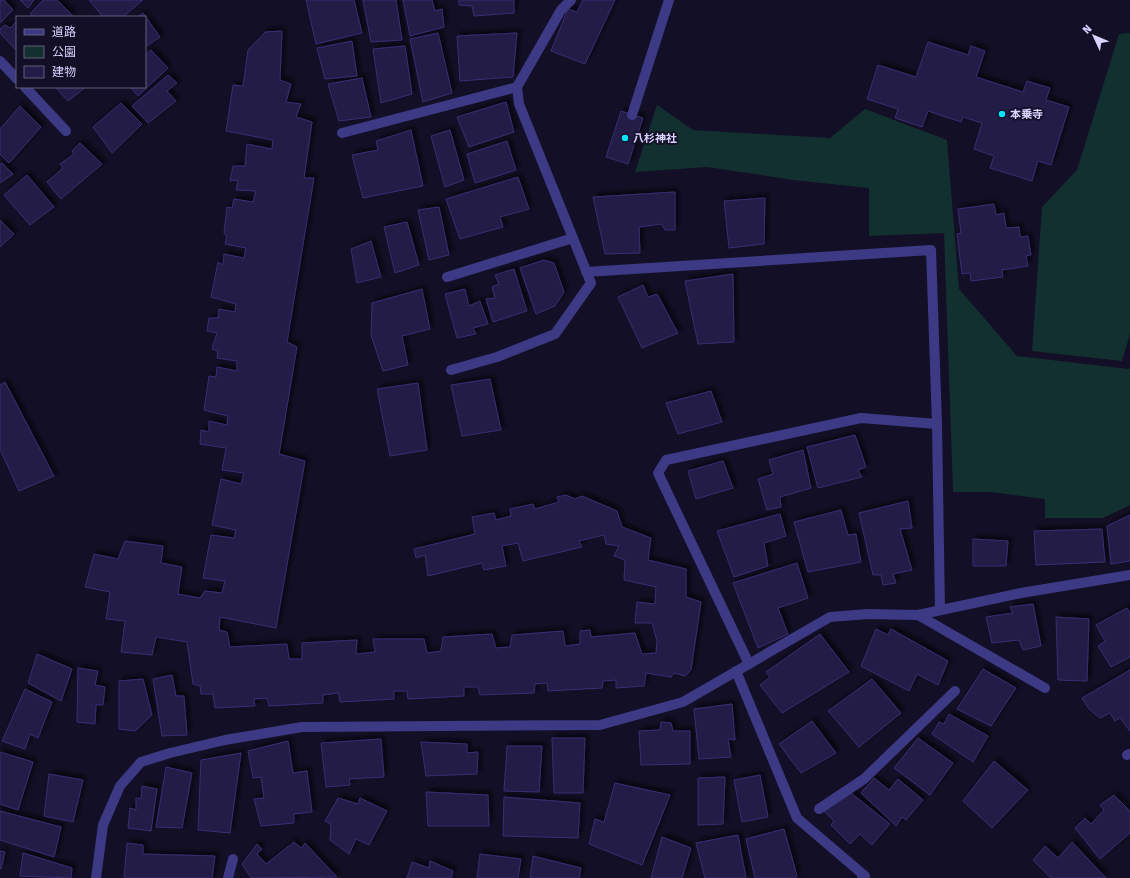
<svg xmlns="http://www.w3.org/2000/svg" width="1130" height="878" viewBox="0 0 1130 878" font-family="'Fira Sans','Noto Sans JP',sans-serif">
  <defs>
    <filter id="shadow"><feDropShadow dx="3.5" dy="-3.5" stdDeviation="2" flood-color="#0009"/></filter>
  </defs>
  <rect width="100%" height="100%" fill="#130f26"/>
  <g fill="#12302f">
    <path d="M1130,33V334L1122,361L1032,351L1042,207L1077,170L1119,34Z"/>
    <path d="M657,105L693,130L830,138L865,109L947,140L959,289L1017,356L1129,369L1130,368V505L1103,518H1045V499L991,492H953L944,233L869,236V188L793,180L707,167L635,172Z"/>
  </g>
  <g fill="#241b47" stroke="#3b2d73" filter="url(#shadow)">
    <path d="M0,0H4L13,10L0,23Z"/>
    <path d="M20,0H34L28,8Z"/>
    <path d="M43,0H57L74,17H33L30,14Z"/>
    <path d="M89,0H143L123,17H103Z"/>
    <path d="M306,0H354L362,33L316,44Z"/>
    <path d="M363,0H396L402,40L371,42Z"/>
    <path d="M403,0H432L435,11L442,9L444,27L410,36Z"/>
    <path d="M459,0H514V13L474,16L472,6L459,5Z"/>
    <path d="M583,0H615L585,64L551,51L568,9L577,12Z"/>
    <path d="M143,13L160,37L145,47V17H138Z"/>
    <path d="M17,21V51L0,33V29L5,25L10,28Z"/>
    <path d="M282,31L280,80L291,84L286,102L301,104L296,117L312,122L304,178H314L287,342L297,347L279,454L305,461L276,628L220,617L219,630L227,632L230,647L287,644L289,659H302V643L357,640L356,654L375,652L373,639H424L427,653L441,651L443,637L492,634L496,648L510,647L512,635L563,631L565,646L580,644V631L590,630L591,637L635,633L642,654L656,653L657,641L652,623H635L637,602L655,604L656,587L624,580L625,560L614,556L619,546L606,544L604,535L579,541L582,547L523,561L518,543L502,546L506,566L484,570L482,563L428,576L425,555L416,558L414,549L475,534L472,517L494,513L496,520L511,516L510,509L533,504L535,509L559,502L557,497L566,495L575,499L582,496L617,511L622,527L651,538L648,560L686,569V597L701,602L691,670L685,676L674,673L671,677L646,673L644,686L616,688V680L603,681L602,688L548,691L547,683L535,684L534,693L480,695L478,687H464V696L408,699L407,691H394V699L340,702L339,693L323,695V703L269,706L267,698L254,699L255,706L215,708L213,694H201L200,686L193,684L187,642L156,637L152,655L121,652L125,621L106,619L110,592L85,587L94,554L118,559L125,541L163,546L161,563L182,567L178,594L200,598L205,591L222,593L225,581L203,578L211,535L234,538L236,530L212,525L221,479L241,484L244,473L222,470L226,448L200,444L201,430L209,432V421L227,425L228,416L204,410L209,376L216,377L217,367L237,371V361L217,358L218,351L212,349L217,333L207,331L209,318H218L219,309L235,312L236,304L211,297L218,262L223,265L224,254L244,258L246,248L225,244L227,237L224,233L227,207L232,208L234,199L253,202L256,191L236,190L238,180L230,181L233,166H245L247,144L272,149L273,140L226,131L233,85L243,86L248,50L265,32Z"/>
    <path d="M438,33L452,93L423,102L410,39Z"/>
    <path d="M517,33L513,77L460,81L457,36Z"/>
    <path d="M352,41L357,76L325,79L317,48Z"/>
    <path d="M928,42L968,55L971,46L985,51L976,77L1023,92L1027,81L1050,88L1046,100L1069,107L1051,165L1038,161L1032,181L990,168L994,156L974,149L982,123L963,117L961,122L928,111L922,127L895,118L898,109L867,99L878,65L916,77Z"/>
    <path d="M405,46L412,94L381,103L373,49Z"/>
    <path d="M151,50L168,68L138,96L130,87H145V55Z"/>
    <path d="M168,75L177,83L167,91L176,101L148,123L132,106Z"/>
    <path d="M362,78L371,117L339,121L328,84Z"/>
    <path d="M55,87H86L68,101Z"/>
    <path d="M506,102L514,132L469,147L457,117Z"/>
    <path d="M121,103L142,124L112,153L93,127Z"/>
    <path d="M20,106L41,127L9,163L0,154V129Z"/>
    <path d="M621,111L643,118L628,164L606,157Z"/>
    <path d="M411,130L423,186L363,198L352,155L378,150L376,141Z"/>
    <path d="M450,130L464,180L445,187L431,136Z"/>
    <path d="M507,141L516,170L475,183L467,154Z"/>
    <path d="M80,143L102,164L61,199L47,182L63,168L60,164L74,154L72,151Z"/>
    <path d="M2,163L13,174L0,183V164Z"/>
    <path d="M27,175L54,207L30,225L4,195Z"/>
    <path d="M518,177L529,209L500,217L503,227L460,239L446,199Z"/>
    <path d="M675,192V230H665L662,224L639,227L640,253L605,254L593,197Z"/>
    <path d="M765,198L764,244L729,248L724,201Z"/>
    <path d="M994,204L996,215L1004,213L1006,228L1019,227L1020,237L1028,236L1031,255L1026,256L1028,266L1002,270L1003,277L971,281L970,273L962,274L957,234L961,233L958,209Z"/>
    <path d="M439,207L449,255L429,260L418,210Z"/>
    <path d="M0,220L14,234L0,247Z"/>
    <path d="M407,222L419,265L395,273L384,227Z"/>
    <path d="M371,241L381,277L357,283L351,249Z"/>
    <path d="M544,260L554,263L564,292L555,306L536,314L520,268Z"/>
    <path d="M514,269L527,311L493,322L486,299L495,298L492,287L499,284L495,275Z"/>
    <path d="M733,274L734,342L698,344L685,281Z"/>
    <path d="M643,285L648,297L657,294L678,333L642,348L618,297Z"/>
    <path d="M422,289L430,329L402,336L408,365L383,371L371,335L372,303Z"/>
    <path d="M465,289L469,306L480,301L488,324L473,328L476,334L457,338L445,294Z"/>
    <path d="M490,379L501,430L462,436L451,385Z"/>
    <path d="M5,382L54,476L19,491L0,449V385Z"/>
    <path d="M418,383L427,450L390,456L377,389Z"/>
    <path d="M711,391L722,422L678,434L666,403Z"/>
    <path d="M855,435L866,467L858,470L862,477L818,488L807,447Z"/>
    <path d="M803,450L811,488L780,497L781,507L767,510L758,479L773,474L769,460Z"/>
    <path d="M723,461L733,488L696,499L688,471Z"/>
    <path d="M908,501L912,528L900,529L912,570L893,574L896,583L883,585L881,575H873L859,513Z"/>
    <path d="M841,510L848,535L856,534L861,562L808,572L794,522Z"/>
    <path d="M780,514L786,536L764,543L768,566L734,577L717,531Z"/>
    <path d="M1130,515V561L1111,564L1107,526Z"/>
    <path d="M1102,529L1105,562L1036,565L1034,531Z"/>
    <path d="M973,539L1008,541L1006,566H973Z"/>
    <path d="M797,563L808,598L778,608L788,634L758,648L733,583Z"/>
    <path d="M1033,604L1041,646L1023,650L1019,640L992,643L986,617L1013,613L1010,607Z"/>
    <path d="M1127,608L1130,613V657L1111,667L1098,646L1105,641L1096,625Z"/>
    <path d="M1056,617L1089,619L1087,681L1058,680Z"/>
    <path d="M876,629L888,635L891,629L948,661L938,685L917,674L909,691L861,666Z"/>
    <path d="M820,634L849,672L782,713L760,685L770,677L766,672Z"/>
    <path d="M37,654L72,669L61,701L28,683Z"/>
    <path d="M78,668L98,671L95,685L105,687L103,705H96L95,724L77,722Z"/>
    <path d="M983,669L1016,688L991,726L957,709Z"/>
    <path d="M1130,670V731L1120,718L1115,721L1110,713L1100,718L1089,709L1082,698Z"/>
    <path d="M172,675L176,696H184L187,735L162,736L153,679Z"/>
    <path d="M143,679L152,715L135,731L119,729V681Z"/>
    <path d="M872,679L901,713L859,747L828,711Z"/>
    <path d="M25,689L52,702L38,738L30,734L25,749L2,741Z"/>
    <path d="M732,704L735,740L728,739L731,757L699,759L694,709Z"/>
    <path d="M949,714L988,736L973,762L932,734L939,722L944,724Z"/>
    <path d="M812,721L836,753L801,773L779,744Z"/>
    <path d="M661,722L671,723L673,731H690V764L641,765L639,731L660,730Z"/>
    <path d="M552,738H585L583,793H554Z"/>
    <path d="M918,738L953,763L930,795L894,768Z"/>
    <path d="M381,739L384,777L349,779L350,785L326,787L321,743Z"/>
    <path d="M288,741L293,773L307,771L312,812L294,814V823L261,826L254,799L264,798L261,777L253,778L248,751Z"/>
    <path d="M421,742L467,744V753L478,752L477,774L426,776Z"/>
    <path d="M507,746H542L539,792L504,791Z"/>
    <path d="M0,752L33,762L18,810L0,804Z"/>
    <path d="M241,753L230,833L198,830L201,760Z"/>
    <path d="M994,761L1028,790L992,828L963,801Z"/>
    <path d="M166,767L192,773L182,828L156,827Z"/>
    <path d="M49,774L83,780L73,822L44,816Z"/>
    <path d="M760,775L768,817L742,822L734,780Z"/>
    <path d="M725,777L723,824L698,825V778Z"/>
    <path d="M874,778L889,790L898,779L923,800L906,820L902,817L896,826L861,793Z"/>
    <path d="M615,783L670,795L642,865L589,844L595,819L604,822Z"/>
    <path d="M142,786L157,789L151,831L128,828L130,808L136,810V798L141,799Z"/>
    <path d="M426,792L488,795L489,826H428Z"/>
    <path d="M851,793L890,824L872,845L860,834L850,844L831,825L834,821L824,811Z"/>
    <path d="M1114,795L1130,811V833L1100,859L1075,828L1085,818L1091,824L1104,810L1100,805Z"/>
    <path d="M504,797L580,803L578,838L503,836Z"/>
    <path d="M338,798L358,804L360,798L387,811L369,845L356,839L349,854L330,840L331,825L325,821Z"/>
    <path d="M0,811L61,827L54,857L0,840Z"/>
    <path d="M784,829L797,876L795,878H755L746,839Z"/>
    <path d="M738,835L746,878H705L696,843Z"/>
    <path d="M662,837L691,848L682,878H651Z"/>
    <path d="M294,842L301,848L305,843L337,877L251,878L242,864L257,844L262,849L257,854L266,864Z"/>
    <path d="M1072,842L1106,878H1051L1033,860L1045,846L1058,858Z"/>
    <path d="M127,843L143,845V854L215,856L212,878H124Z"/>
    <path d="M0,851L5,852L1,869L0,868Z"/>
    <path d="M23,853L72,868L71,878L20,876Z"/>
    <path d="M480,854L521,859L518,878H477Z"/>
    <path d="M533,856L581,868L579,878H530Z"/>
    <path d="M430,861L453,871L451,878H407L412,862L429,868Z"/>
  </g>
  <g fill="none" stroke-linecap="round" stroke-linejoin="round">
    <g stroke="#3d3a85" stroke-width="10">
      <path d="M632,115L669,0"/>
      <path d="M342,133L517,87"/>
      <path d="M451,370L497,357L555,334L591,283L519,104L517,87L561,10L571,0"/>
    </g>
    <g stroke="#3d3a85" stroke-width="10">
      <path d="M0,61L17,79"/>
      <path d="M25,87L66,131"/>
      <path d="M586,272L931,250L937,424L940,610"/>
      <path d="M447,277L573,238"/>
      <path d="M918,615L1045,688"/>
      <path d="M749,664L658,473L666,460L861,418L937,424"/>
      <path d="M736,671L797,818L865,876L862,878"/>
      <path d="M1127,755L1130,754"/>
      <path d="M819,809L864,779L955,691"/>
      <path d="M96,878L103,825L120,786L141,762L170,753L225,740L302,727L600,725L683,702L830,617L868,614L918,615L1021,593L1130,575"/>
      <path d="M228,878L233,859"/>
    </g>
  </g>
  <g fill="#00e5ff" stroke="#130f26" stroke-width="1.5">
    <circle cx="1002" cy="114" r="4"/>
    <circle cx="625" cy="138" r="4"/>
  </g>
  <g text-anchor="middle" dominant-baseline="central" stroke-width="3.5" stroke-linejoin="round" paint-order="stroke">
    <g font-size="11" font-weight="bold" fill="#d9d4ff" stroke="#130f26" text-anchor="start">
      <text x="1010" y="114">本乗寺</text>
      <text x="633" y="138">八杉神社</text>
    </g>
  </g>
  <rect x="16" y="16" width="130" height="72" fill="#130f26" stroke="#625e7d"/>
  <rect x="24" y="29" width="20" height="6" fill="#3d3a85" stroke="#625e7d"/>
  <text x="52" y="36" font-size="12" fill="#d9d4ff">道路</text>
  <rect x="24" y="46" width="20" height="12" fill="#12302f" stroke="#625e7d"/>
  <text x="52" y="56" font-size="12" fill="#d9d4ff">公園</text>
  <rect x="24" y="66" width="20" height="12" fill="#241b47" stroke="#625e7d"/>
  <text x="52" y="76" font-size="12" fill="#d9d4ff">建物</text>
  <g transform="translate(1094 36) rotate(314)" stroke="#130f26" stroke-width="3" paint-order="stroke">
  <path d="M0-3L7 15L0 10L-7 15Z" fill="#d9d4ff"/>
  <text y="-6" font-size="11" font-weight="bold" text-anchor="middle" fill="#d9d4ff">N</text>
  </g>
</svg>
